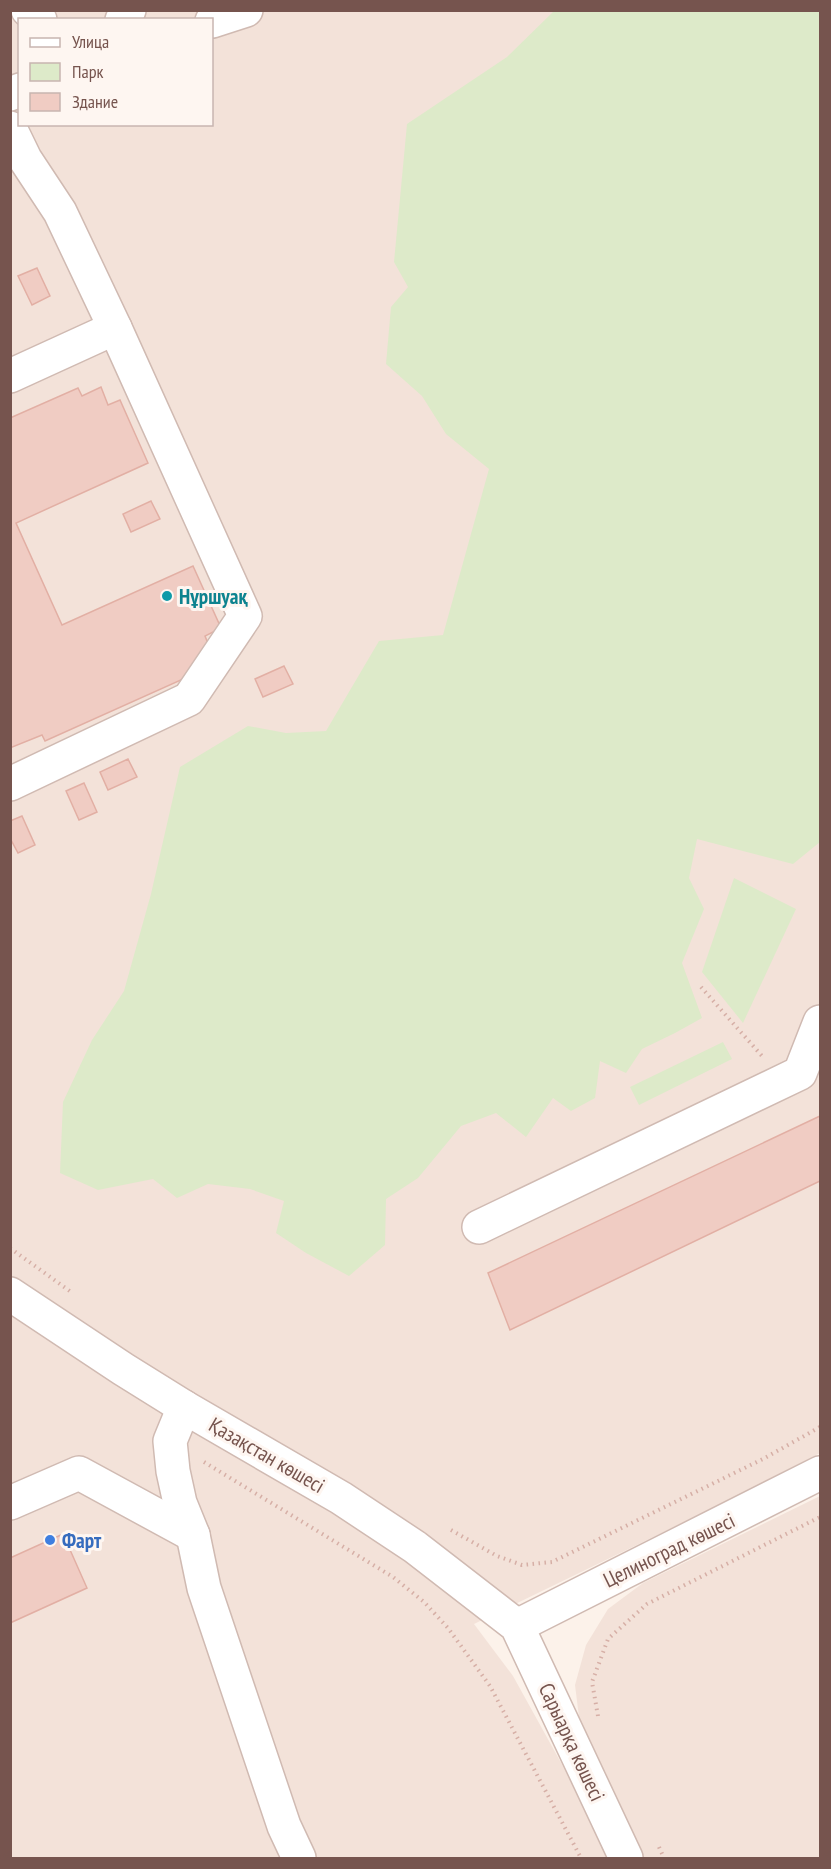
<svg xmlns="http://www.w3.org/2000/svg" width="831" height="1869" viewBox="0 0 831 1869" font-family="'PT Sans Narrow',sans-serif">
  <rect width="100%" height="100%" fill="#fcf2ea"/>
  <g fill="#f3e2d9" fill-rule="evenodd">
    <path d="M11,11H820V1453L713,1508L474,1624L513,1676L570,1779L608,1858H11ZM20,20H212V124H20Z"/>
    <path d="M820,1496V1858H642L580,1725L575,1685L586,1645L608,1609L643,1583Z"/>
  </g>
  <g fill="#ddeac9">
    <path d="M554,11H820V842L793,864L697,839L689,878L704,909L682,963L702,1018L675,1033L642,1049L626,1073L600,1061L595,1098L571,1111L553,1098L526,1137L496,1113L461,1126L418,1178L386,1199L385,1245L349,1276L306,1253L276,1233L284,1201L250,1189L208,1184L177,1198L153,1179L98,1190L60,1173L63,1102L92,1040L124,991L151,894L180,767L248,726L286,733L326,731L379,641L443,635L489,469L446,434L422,396L386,364L391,307L408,287L394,262L407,124L507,57Z"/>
    <path d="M734,878L796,909L743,1023L702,972Z"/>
    <path d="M723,1042L732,1059L639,1105L630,1087Z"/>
  </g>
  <g fill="#f0ccc3" stroke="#e2afa4" stroke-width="1.5">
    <path d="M37,268L50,296L32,305L18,276Z"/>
    <path d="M101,387L108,405L120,400L148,463L16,523L62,625L193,566L221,628L205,636L212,653L201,671L45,741L42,735L10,748V418L78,388L82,396Z"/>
    <path d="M151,501L160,519L131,532L123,514Z"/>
    <path d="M284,666L293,684L263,697L255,679Z"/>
    <path d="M128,759L137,777L108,790L100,772Z"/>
    <path d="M84,783L97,812L79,820L66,791Z"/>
    <path d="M22,816L35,845L18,853L10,838V821Z"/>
    <path d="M820,1116V1181L510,1330L488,1273Z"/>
    <path d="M63,1534L87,1588L10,1623V1558Z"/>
  </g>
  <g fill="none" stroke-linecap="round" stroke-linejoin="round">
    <defs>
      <g id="minor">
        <path d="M28,10L40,20"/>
        <path d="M122,20L129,10"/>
        <path d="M212,21L246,10"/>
        <path d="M10,94L20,90"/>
        <path d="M10,128L25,159L60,212L115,328L10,376"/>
        <path d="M10,784L189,699L245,616L115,328"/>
        <path d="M479,1227L800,1073L820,1022"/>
        <path d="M10,1294L123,1369L184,1407L341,1498L415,1547L517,1626L626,1858"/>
        <path d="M184,1407L170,1441L173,1471L180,1503L193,1535L204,1588L284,1826L299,1858"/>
        <path d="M10,1503L79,1473L193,1535"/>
        <path d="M517,1626L820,1473"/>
      </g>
    </defs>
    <use href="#minor" stroke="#d0bab2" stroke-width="36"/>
    <g stroke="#d6afa6" stroke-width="4" stroke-dasharray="1.5 4.5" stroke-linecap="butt">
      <path d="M701,987L762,1056"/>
      <path d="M10,1248L71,1292"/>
      <path d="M204,1462L393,1577L424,1602L448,1628L490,1686L581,1858"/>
      <path d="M451,1530L497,1556L522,1565L552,1562L763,1459L820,1427"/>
      <path d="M598,1716L592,1682L608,1639L647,1604L820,1517"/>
      <path d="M659,1847L664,1858"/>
    </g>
    <use href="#minor" stroke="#fff" stroke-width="33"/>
  </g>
  <circle fill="#0f9aa8" stroke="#fef6f1" stroke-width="2" cx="167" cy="596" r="6"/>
  <circle fill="#3f7fe0" stroke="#fef6f1" stroke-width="2" cx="50" cy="1540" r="6"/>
  <g text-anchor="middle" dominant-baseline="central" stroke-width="6" stroke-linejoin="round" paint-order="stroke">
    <g font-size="21" font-weight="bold" fill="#0d838f" stroke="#fef6f1" text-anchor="start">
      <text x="179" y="596">Нұршуақ</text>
    </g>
    <g font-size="21" fill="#76544e" stroke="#fef6f1">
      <text transform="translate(267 1455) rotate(30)">Қазақстан көшесі</text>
      <text transform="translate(669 1550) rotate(-26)">Целиноград көшесі</text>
      <text transform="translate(572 1742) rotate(65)">Сарыарқа көшесі</text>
    </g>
    <g font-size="21" font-weight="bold" fill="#366cbe" stroke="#fef6f1" text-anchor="start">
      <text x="62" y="1540">Фарт</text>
    </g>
  </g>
  <rect width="831" height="1869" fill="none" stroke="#76544e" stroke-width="24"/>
  <rect x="18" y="18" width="195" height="108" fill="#fef6f1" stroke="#c8b5b0" stroke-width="1.5"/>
  <rect x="30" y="38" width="30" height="9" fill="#ffffff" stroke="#c8b5b0" stroke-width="1.5"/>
  <text x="72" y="48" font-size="18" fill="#76544e">Улица</text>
  <rect x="30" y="63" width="30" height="18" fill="#ddeac9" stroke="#c8b5b0" stroke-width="1.5"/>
  <text x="72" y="78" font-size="18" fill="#76544e">Парк</text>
  <rect x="30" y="93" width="30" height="18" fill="#f0ccc3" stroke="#c8b5b0" stroke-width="1.5"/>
  <text x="72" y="108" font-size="18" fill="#76544e">Здание</text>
</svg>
